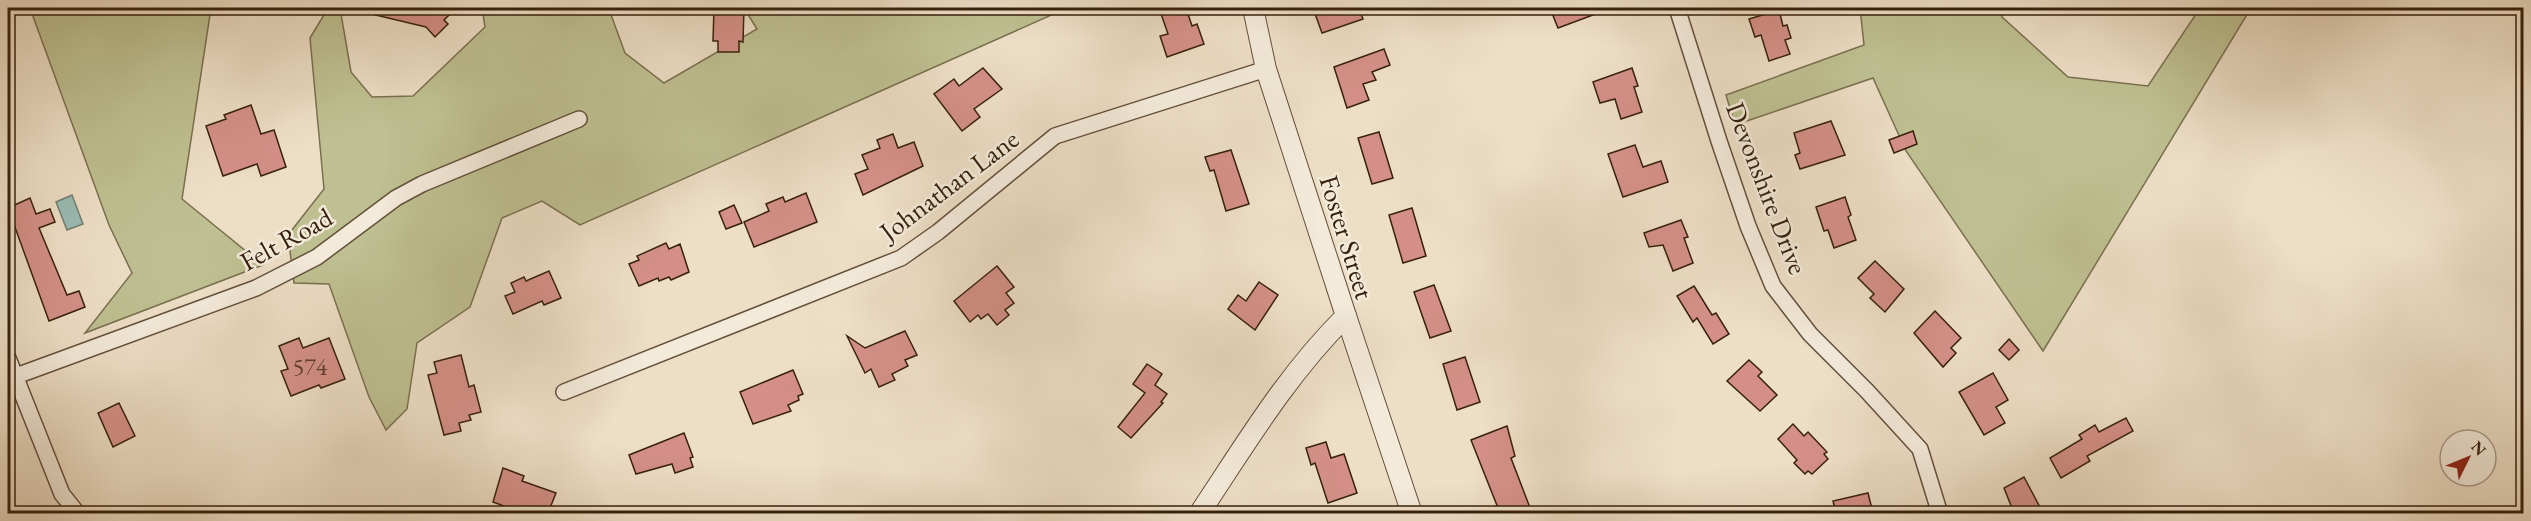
<svg xmlns="http://www.w3.org/2000/svg" width="2531" height="521" viewBox="0 0 2531 521" font-family="'EB Garamond',serif">
  <rect width="100%" height="100%" fill="#eddec6"/>
  <filter id="stains"><feTurbulence type="fractalNoise" baseFrequency=".00333" numOctaves="4"/><feColorMatrix values="0 0 0 0 .2 0 0 0 0 .09 0 0 0 0 .02 0 0 0 .5 -.17"/></filter>
  <radialGradient id="worn" r=".72"><stop offset=".6" stop-color="#630" stop-opacity="0"/><stop offset="1" stop-color="#630" stop-opacity=".3"/></radialGradient>
  <g fill="#bec091" stroke="#7a704f" stroke-width="1.5">
    <path d="M30,8H211L182,199L263,265L85,333L132,273L109,225Z"/>
    <path d="M328,8H340L351,72L372,97L413,96L485,27L482,8H558L610,12L625,53L664,83L757,29L744,8H1067L580,225L542,201L502,218L470,307L417,343L407,409L386,430L369,397L329,284L294,283L288,235L324,189L310,38Z"/>
    <path d="M1860,8H2005L2002,17L2068,77L2148,86L2200,8H2251L2043,351L1906,151L1873,78L1735,125L1726,95L1864,45Z"/>
  </g>
  <path fill="#99bcb4" stroke="#727e71" stroke-width="1.5" d="M72,195L83,224L67,230L56,202Z"/>
  <g fill="#d49088" stroke="#37210d" stroke-width="1.5">
    <path d="M368,8H443L450,14L444,20L448,24L435,37L426,27L367,13Z"/>
    <path d="M714,8H744L743,42L739,41V52H718V41H713Z"/>
    <path d="M1159,8H1186L1192,26L1197,24L1204,44L1167,57L1160,36L1168,34Z"/>
    <path d="M1313,8H1359L1363,19L1322,33Z"/>
    <path d="M1550,8H1609V9L1558,28Z"/>
    <path d="M1779,10L1783,26L1787,25L1791,38L1785,40L1790,54L1769,61L1761,35L1755,37L1749,19Z"/>
    <path d="M1384,49L1390,65L1372,72L1376,80L1363,84L1369,100L1347,108L1334,67Z"/>
    <path d="M983,68L1002,89L974,109L980,117L962,131L934,94L954,79L959,86Z"/>
    <path d="M1632,68L1638,86L1634,87L1642,112L1621,119L1615,99L1600,103L1593,82Z"/>
    <path d="M251,105L261,134L274,130L286,167L261,176L257,164L223,176L206,126L226,119L224,115Z"/>
    <path d="M1831,121L1845,155L1800,169L1795,155L1800,153L1794,133Z"/>
    <path d="M1913,131L1917,144L1894,153L1889,140Z"/>
    <path d="M1379,132L1393,178L1372,184L1358,138Z"/>
    <path d="M893,134L898,148L914,142L923,166L863,195L855,174L868,169L862,155L880,148L877,140Z"/>
    <path d="M1635,145L1643,167L1661,161L1668,182L1623,197L1608,154Z"/>
    <path d="M1231,150L1249,204L1226,211L1214,170L1210,171L1205,157Z"/>
    <path d="M806,193L817,222L754,247L744,222L769,211L766,204L783,197L785,202Z"/>
    <path d="M1845,197L1851,215L1848,217L1856,240L1834,248L1828,230L1824,231L1816,207Z"/>
    <path d="M30,198L36,214L50,209L55,222L39,228L67,295L79,291L85,307L49,321L8,208Z"/>
    <path d="M734,205L742,223L726,229L719,212Z"/>
    <path d="M1412,208L1426,256L1403,263L1389,215Z"/>
    <path d="M1681,220L1688,237L1684,238L1693,263L1673,271L1663,245L1649,247L1644,233Z"/>
    <path d="M666,243L669,249L680,244L689,272L671,280L669,277L659,281L658,278L639,286L629,264L639,260L637,256Z"/>
    <path d="M1875,261L1904,289L1885,312L1870,298L1874,294L1858,278Z"/>
    <path d="M997,266L1014,287L1006,293L1014,303L1005,310L1009,315L997,325L988,314L981,319L978,315L970,322L954,301Z"/>
    <path d="M549,271L561,298L544,305L542,301L513,314L505,296L515,292L511,283L524,277L526,281Z"/>
    <path d="M1259,282L1278,295L1255,330L1228,309L1238,295L1246,301Z"/>
    <path d="M1434,285L1451,331L1430,338L1414,292Z"/>
    <path d="M1694,286L1712,315L1716,313L1729,334L1713,344L1697,318L1693,322L1677,296Z"/>
    <path d="M1935,311L1961,338L1951,348L1956,353L1943,367L1914,333Z"/>
    <path d="M905,331L917,355L905,360L908,366L892,374L895,380L879,387L871,369L865,373L847,336L865,348Z"/>
    <path d="M299,338L303,348L329,338L345,379L321,388L319,385L291,396L281,371L288,369L279,346Z"/>
    <path d="M2009,339L2019,350L2009,360L1999,350Z"/>
    <path d="M461,355L469,387L474,385L481,412L469,415L471,420L459,423L461,431L444,435L428,375L437,373L434,362Z"/>
    <path d="M1465,357L1480,402L1457,410L1443,364Z"/>
    <path d="M1749,360L1762,372L1758,376L1777,395L1760,411L1727,381Z"/>
    <path d="M1147,364L1162,374L1155,385L1167,394L1161,402L1163,403L1131,438L1118,427L1145,393L1133,384Z"/>
    <path d="M793,370L803,394L798,396L799,400L788,405L791,411L753,424L740,392Z"/>
    <path d="M1993,373L2008,400L1996,407L2005,423L1984,435L1959,392Z"/>
    <path d="M119,403L135,436L113,447L98,413Z"/>
    <path d="M2126,418L2133,431L2087,456L2090,461L2061,478L2050,458L2082,439L2079,435L2095,425L2099,432Z"/>
    <path d="M1793,424L1804,436L1808,432L1827,452L1824,454L1828,459L1812,474L1808,471L1805,474L1794,463L1797,460L1778,439Z"/>
    <path d="M1507,426L1515,456L1511,458L1532,513H1500L1471,440Z"/>
    <path d="M684,433L693,457L690,458L693,467L675,473L672,464L636,474L629,455Z"/>
    <path d="M1326,442L1331,458L1344,454L1357,493L1328,503L1315,463L1311,465L1306,448Z"/>
    <path d="M503,468L524,476L522,481L556,493L548,513H523L493,502Z"/>
    <path d="M2024,477L2043,513H2014L2004,488Z"/>
    <path d="M1868,493L1873,513H1836L1833,501Z"/>
  </g>
  <g fill="none" stroke-linecap="round" stroke-linejoin="round">
    <defs>
      <g id="minor">
        <path d="M1677,8L1719,141L1748,226L1773,286L1810,334L1867,391L1920,449L1940,514"/>
        <path d="M8,358L62,494L78,514"/>
        <path d="M8,379L256,288L317,257L396,198L422,184L579,119"/>
        <path d="M564,392L901,258L938,232L1055,136L1266,69"/>
      </g>
      <g id="tertiary">
        <path d="M1346,316L1412,514"/>
        <path d="M1199,514C1245,445 1287,374 1346,316L1266,69L1253,8"/>
      </g>
    </defs>
    <use href="#minor" stroke="#64503b" stroke-width="18"/>
    <use href="#tertiary" stroke="#64503b" stroke-width="22"/>
    <use href="#minor" stroke="#f3eada" stroke-width="15"/>
    <use href="#tertiary" stroke="#f3eada" stroke-width="20"/>
  </g>
  <g text-anchor="middle" dominant-baseline="central" stroke-width="5" stroke-linejoin="round" paint-order="stroke">
    <g font-size="24" fill="#5e3d2c">
      <text x="310" y="366">574</text>
    </g>
    <g font-size="27" fill="#37210d" stroke="#f3eada">
      <text transform="translate(949 185) rotate(-37)">Johnathan Lane</text>
      <text transform="translate(1767 188) rotate(69)">Devonshire Drive</text>
      <text transform="translate(1347 237) rotate(73)">Foster Street</text>
      <text transform="translate(286 239) rotate(-29)">Felt Road</text>
    </g>
  </g>
  <rect width="2531" height="521" fill="none" stroke="#eddec6" stroke-width="30"/>
  <rect x="9" y="9" width="2513" height="503" fill="none" stroke="#37210d" stroke-width="3"/>
  <rect x="15" y="15" width="2501" height="491" fill="none" stroke="#37210d" stroke-width="1.5"/>
  <g transform="translate(2468 458) rotate(47)"><circle r="28" fill="#f3eada" stroke="#a89a88" stroke-width="1.5"/>
  <path d="M0-4.5L10 22L0 15L-10 22Z" fill="#8f2418"/>
  <text y="-9" font-size="16" font-weight="bold" text-anchor="middle" fill="#37210d">N</text>
  </g>
  <rect width="100%" height="100%" filter="url(#stains)"/>
  <rect width="100%" height="100%" fill="url(#worn)"/>
</svg>
